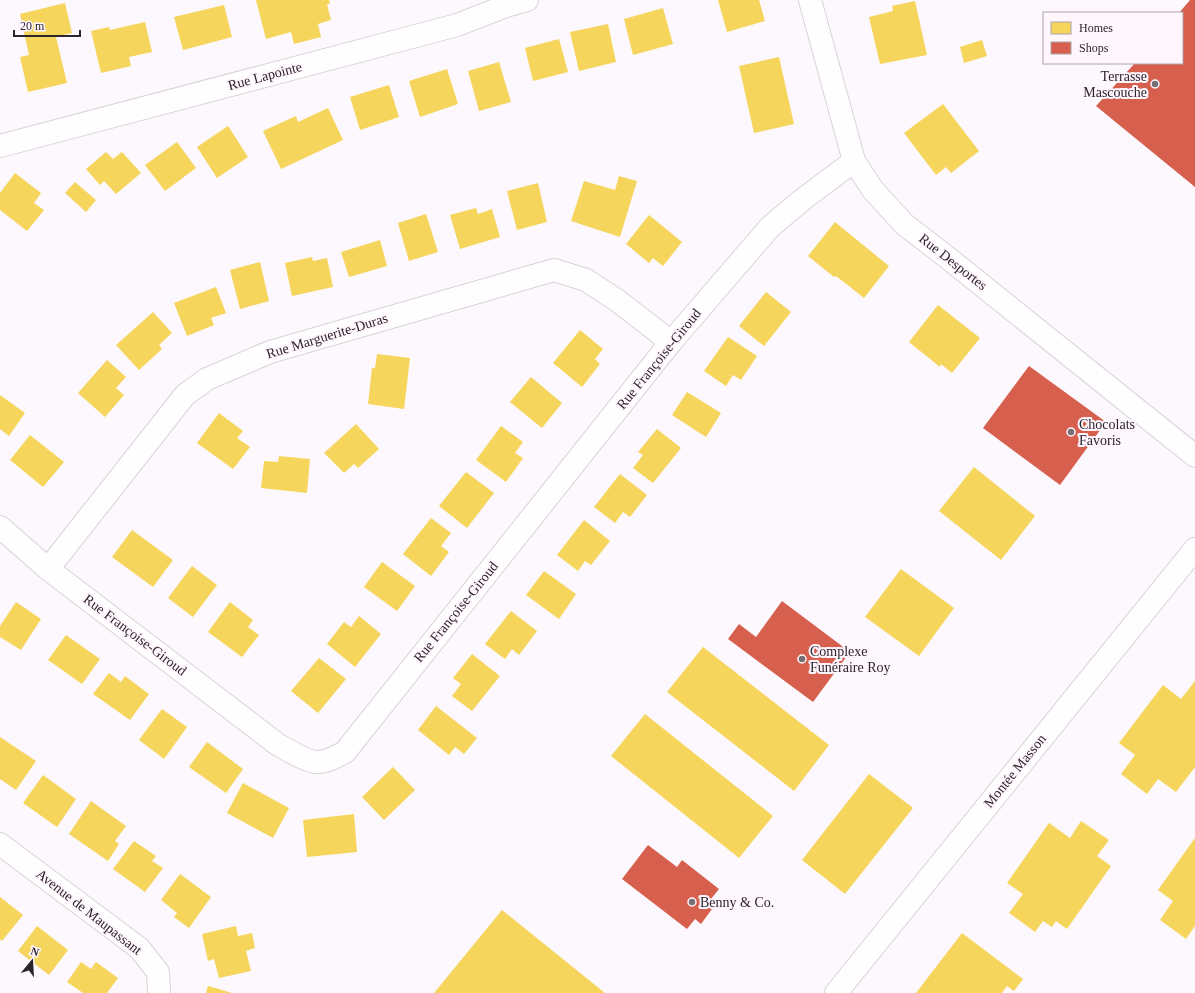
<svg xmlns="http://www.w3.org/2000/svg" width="1195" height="993" viewBox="0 0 1195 993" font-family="Georgia,serif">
  <rect width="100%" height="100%" fill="#fdf8fd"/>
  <g fill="#f6d55c">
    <path d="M256,0H329L330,4H327L331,20L318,24L321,37L294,44L291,32L266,39Z"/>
    <path d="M718,0H759L765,21L727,32Z"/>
    <path d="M915,1L927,55L880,64L869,17L893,11L892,6Z"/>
    <path d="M65,3L72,33L56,37L67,83L28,92L20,57L29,55L20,14Z"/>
    <path d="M224,5L232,37L183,50L174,17Z"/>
    <path d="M663,8L673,44L633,55L624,19Z"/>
    <path d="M145,22L152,52L129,57L131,66L101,73L91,31L109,27L110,30Z"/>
    <path d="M608,24L616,62L579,71L570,32Z"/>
    <path d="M559,39L568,72L533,81L525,48Z"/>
    <path d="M982,40L987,56L964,63L960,47Z"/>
    <path d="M779,57L794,124L754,133L739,66Z"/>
    <path d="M499,62L511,102L479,111L468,71Z"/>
    <path d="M447,69L458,104L420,117L409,81Z"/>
    <path d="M389,85L399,117L360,130L350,97Z"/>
    <path d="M943,104L979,151L951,173L946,167L936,175L904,133Z"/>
    <path d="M328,108L343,140L281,169L263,131L296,116L298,122Z"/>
    <path d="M228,126L248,157L217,178L197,147Z"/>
    <path d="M177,142L196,168L165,191L145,165Z"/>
    <path d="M106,152L113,159L122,152L141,173L116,194L104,181L100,185L86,169Z"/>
    <path d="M15,173L41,193L34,203L44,210L27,231L0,210V193Z"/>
    <path d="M619,176L637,181L620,237L571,221L584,181L615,190Z"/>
    <path d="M75,182L96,200L86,212L65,193Z"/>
    <path d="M538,183L547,222L517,230L507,191Z"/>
    <path d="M476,208L478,214L492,209L500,237L460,249L450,215Z"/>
    <path d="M426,214L438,252L409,261L398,223Z"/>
    <path d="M649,215L682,242L663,266L653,258L649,263L626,244Z"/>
    <path d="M835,222L889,266L864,298L836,276L834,277L808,256Z"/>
    <path d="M380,240L387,266L349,277L341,252Z"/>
    <path d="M312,257L313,261L327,258L333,287L292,296L285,263Z"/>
    <path d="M260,262L269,301L240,309L230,270Z"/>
    <path d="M216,287L226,313L211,318L214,325L187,336L174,303Z"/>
    <path d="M766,292L791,312L764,346L739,326Z"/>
    <path d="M938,305L980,338L952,373L941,364L940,367L909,342Z"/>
    <path d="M153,312L172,333L159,345L162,349L139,370L116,345Z"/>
    <path d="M580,330L603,349L595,359L600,364L582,387L553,363Z"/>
    <path d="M728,337L757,356L741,380L733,375L726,386L704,371Z"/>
    <path d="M377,354L410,358L404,409L368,404L372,368H375Z"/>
    <path d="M107,360L126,377L116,388L124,395L105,417L78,393Z"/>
    <path d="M531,377L562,403L542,428L510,402Z"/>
    <path d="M687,392L721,413L706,437L672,415Z"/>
    <path d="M0,395L25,413L9,436L0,429Z"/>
    <path d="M219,413L243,431L237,438L250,447L233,469L197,443Z"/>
    <path d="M356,424L379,449L358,468L354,464L344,473L324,453Z"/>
    <path d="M501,426L523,442L515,453L523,458L506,482L476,460Z"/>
    <path d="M657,429L681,448L653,483L633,468L643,455L638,452Z"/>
    <path d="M30,435L64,462L43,487L10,460Z"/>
    <path d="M279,456L310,459L307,493L261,488L264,461L278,462Z"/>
    <path d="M974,467L1035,516L1001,560L939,511Z"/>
    <path d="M466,472L494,493L467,528L439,506Z"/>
    <path d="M620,474L647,495L630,517L623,512L615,523L594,507Z"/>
    <path d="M431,518L451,533L441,546L449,552L431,576L403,554Z"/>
    <path d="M584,520L610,541L591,565L585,561L578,571L557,555Z"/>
    <path d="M132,530L173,560L153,587L112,557Z"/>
    <path d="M382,562L415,586L397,611L364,587Z"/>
    <path d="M192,566L217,585L193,617L168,598Z"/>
    <path d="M901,569L954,608L919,656L865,617Z"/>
    <path d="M544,571L576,594L559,619L526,595Z"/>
    <path d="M16,602L41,619L21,650L0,637V626Z"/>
    <path d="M230,602L253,620L248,627L259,635L242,657L208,632Z"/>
    <path d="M511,611L537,631L519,655L512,649L505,659L485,644Z"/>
    <path d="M359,616L381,634L355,667L327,644L344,622L351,627Z"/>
    <path d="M66,635L100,659L82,684L48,660Z"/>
    <path d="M703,647L829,745L794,791L667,692Z"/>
    <path d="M472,654L500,676L472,711L452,696L461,684L453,678Z"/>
    <path d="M319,658L346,679L318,713L291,691Z"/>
    <path d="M109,673L121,682L125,676L149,694L130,720L93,694Z"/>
    <path d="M1195,681V767L1176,792L1158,779L1147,794L1121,774L1135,755L1119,743L1163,685L1181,699Z"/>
    <path d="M436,706L477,738L464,754L455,747L449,755L418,730Z"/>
    <path d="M162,709L187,727L164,759L139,740Z"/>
    <path d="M645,714L773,816L739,858L611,756Z"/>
    <path d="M0,737L36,761L16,790L0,779Z"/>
    <path d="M207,742L243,769L226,793L189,767Z"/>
    <path d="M393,767L415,790L384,820L362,797Z"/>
    <path d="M869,774L913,808L845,894L802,860Z"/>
    <path d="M43,775L76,799L57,827L23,803Z"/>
    <path d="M243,783L289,808L273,838L227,813Z"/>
    <path d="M91,801L126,826L115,841L119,844L108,861L69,834Z"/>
    <path d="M354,814L357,852L307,857L303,820Z"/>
    <path d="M1081,821L1109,840L1097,856L1111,866L1067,929L1056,921L1052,927L1043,921L1035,932L1009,913L1023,894L1007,883L1049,823L1070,838Z"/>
    <path d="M1195,838V926L1186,939L1160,920L1173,901L1158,890Z"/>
    <path d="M134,841L156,856L152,861L163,868L145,892L113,869Z"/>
    <path d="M180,874L211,897L189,928L174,917L177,913L161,900Z"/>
    <path d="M0,897L23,915L2,941L0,939Z"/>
    <path d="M502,910L605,993H434Z"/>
    <path d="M37,926L68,950L49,975L18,951Z"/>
    <path d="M236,926L238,936L252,933L255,948L246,951L251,971L219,978L214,959L208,961L202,934Z"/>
    <path d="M962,933L1023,979L1014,991L1007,986L1002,993H916Z"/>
    <path d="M81,962L91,969L96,962L118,978L107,993H83L67,982Z"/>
    <path d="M208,986L232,993H206Z"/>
  </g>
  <g fill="#d6604d">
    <path d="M1190,0H1195V187L1096,106L1135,63H1182V13H1179Z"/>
    <path d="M1029,366L1106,422L1060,485L983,428Z"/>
    <path d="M782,601L850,652L813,702L728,639L739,624L756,637Z"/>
    <path d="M648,845L677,867L682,860L719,889L707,904L712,909L701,924L695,919L687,929L622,879Z"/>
  </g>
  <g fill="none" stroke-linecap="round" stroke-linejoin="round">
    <defs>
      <g id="minor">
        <path d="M810,0L854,161L873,190L904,224L948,258L1195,456"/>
        <path d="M0,146L412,37L457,25L506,6L527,0"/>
        <path d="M0,527L48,569L277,744C286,749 305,761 315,762C325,763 336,757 345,752L671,342L770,227L802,200L854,161"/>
        <path d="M48,569L185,395L207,379L270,352L554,270L586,280L618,301L671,342"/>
        <path d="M0,844L139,948L158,972L159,993"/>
      </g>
      <path id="major" d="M836,993L1195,549"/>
    </defs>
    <use href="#minor" stroke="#d9d2d8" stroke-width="24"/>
    <use href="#major" stroke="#d9d2d8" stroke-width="24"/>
    <use href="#minor" stroke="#fffeff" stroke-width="22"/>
    <use href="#major" stroke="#fffeff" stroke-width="22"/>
  </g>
  <g fill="#766f75" stroke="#fff6fe" stroke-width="1.5">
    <circle cx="1155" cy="84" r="4"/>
    <circle cx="1071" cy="432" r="4"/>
    <circle cx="802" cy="659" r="4"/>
    <circle cx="692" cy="902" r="4"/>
  </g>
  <g text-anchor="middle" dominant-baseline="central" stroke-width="4" stroke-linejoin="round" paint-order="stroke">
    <g font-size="14" fill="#2d252c" stroke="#fff6fe">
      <text transform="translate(265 76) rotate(-15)">Rue Lapointe</text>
      <text transform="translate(953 262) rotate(38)">Rue Desportes</text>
      <text transform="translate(327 336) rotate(-17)">Rue Marguerite-Duras</text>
      <text transform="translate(659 359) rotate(-51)">Rue Françoise-Giroud</text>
      <text transform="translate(456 612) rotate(-51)">Rue Françoise-Giroud</text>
      <text transform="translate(135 635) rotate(37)">Rue Françoise-Giroud</text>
      <text transform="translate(1015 771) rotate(-51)">Montée Masson</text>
      <text transform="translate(89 912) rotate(38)">Avenue de Maupassant</text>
    </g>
    <g font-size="14" fill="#2d252c" stroke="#fff6fe" text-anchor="start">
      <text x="1147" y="76" text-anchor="end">Terrasse<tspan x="1147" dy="16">Mascouche</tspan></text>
      <text x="1079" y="424">Chocolats<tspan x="1079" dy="16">Favoris</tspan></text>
      <text x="810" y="651">Complexe<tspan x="810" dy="16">Funéraire Roy</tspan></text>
      <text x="700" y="902">Benny &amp; Co.</text>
    </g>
  </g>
  <rect x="1043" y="12" width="140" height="52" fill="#fff6fe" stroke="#aba2aa"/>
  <rect x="1051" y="22" width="20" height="12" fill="#f6d55c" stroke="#aba2aa"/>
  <text x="1079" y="32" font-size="12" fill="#2d252c">Homes</text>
  <rect x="1051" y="42" width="20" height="12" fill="#d6604d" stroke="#aba2aa"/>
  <text x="1079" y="52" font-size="12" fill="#2d252c">Shops</text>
  <g transform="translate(32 961) rotate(18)" stroke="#fff6fe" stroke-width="3" paint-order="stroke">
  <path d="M0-3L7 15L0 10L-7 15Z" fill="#2d252c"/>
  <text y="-6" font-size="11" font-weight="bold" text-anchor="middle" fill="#2d252c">N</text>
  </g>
  <path d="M14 30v6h66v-6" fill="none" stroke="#2d252c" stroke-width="2"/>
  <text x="20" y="30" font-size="12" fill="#2d252c" stroke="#fff6fe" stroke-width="3" paint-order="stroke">20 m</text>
</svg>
